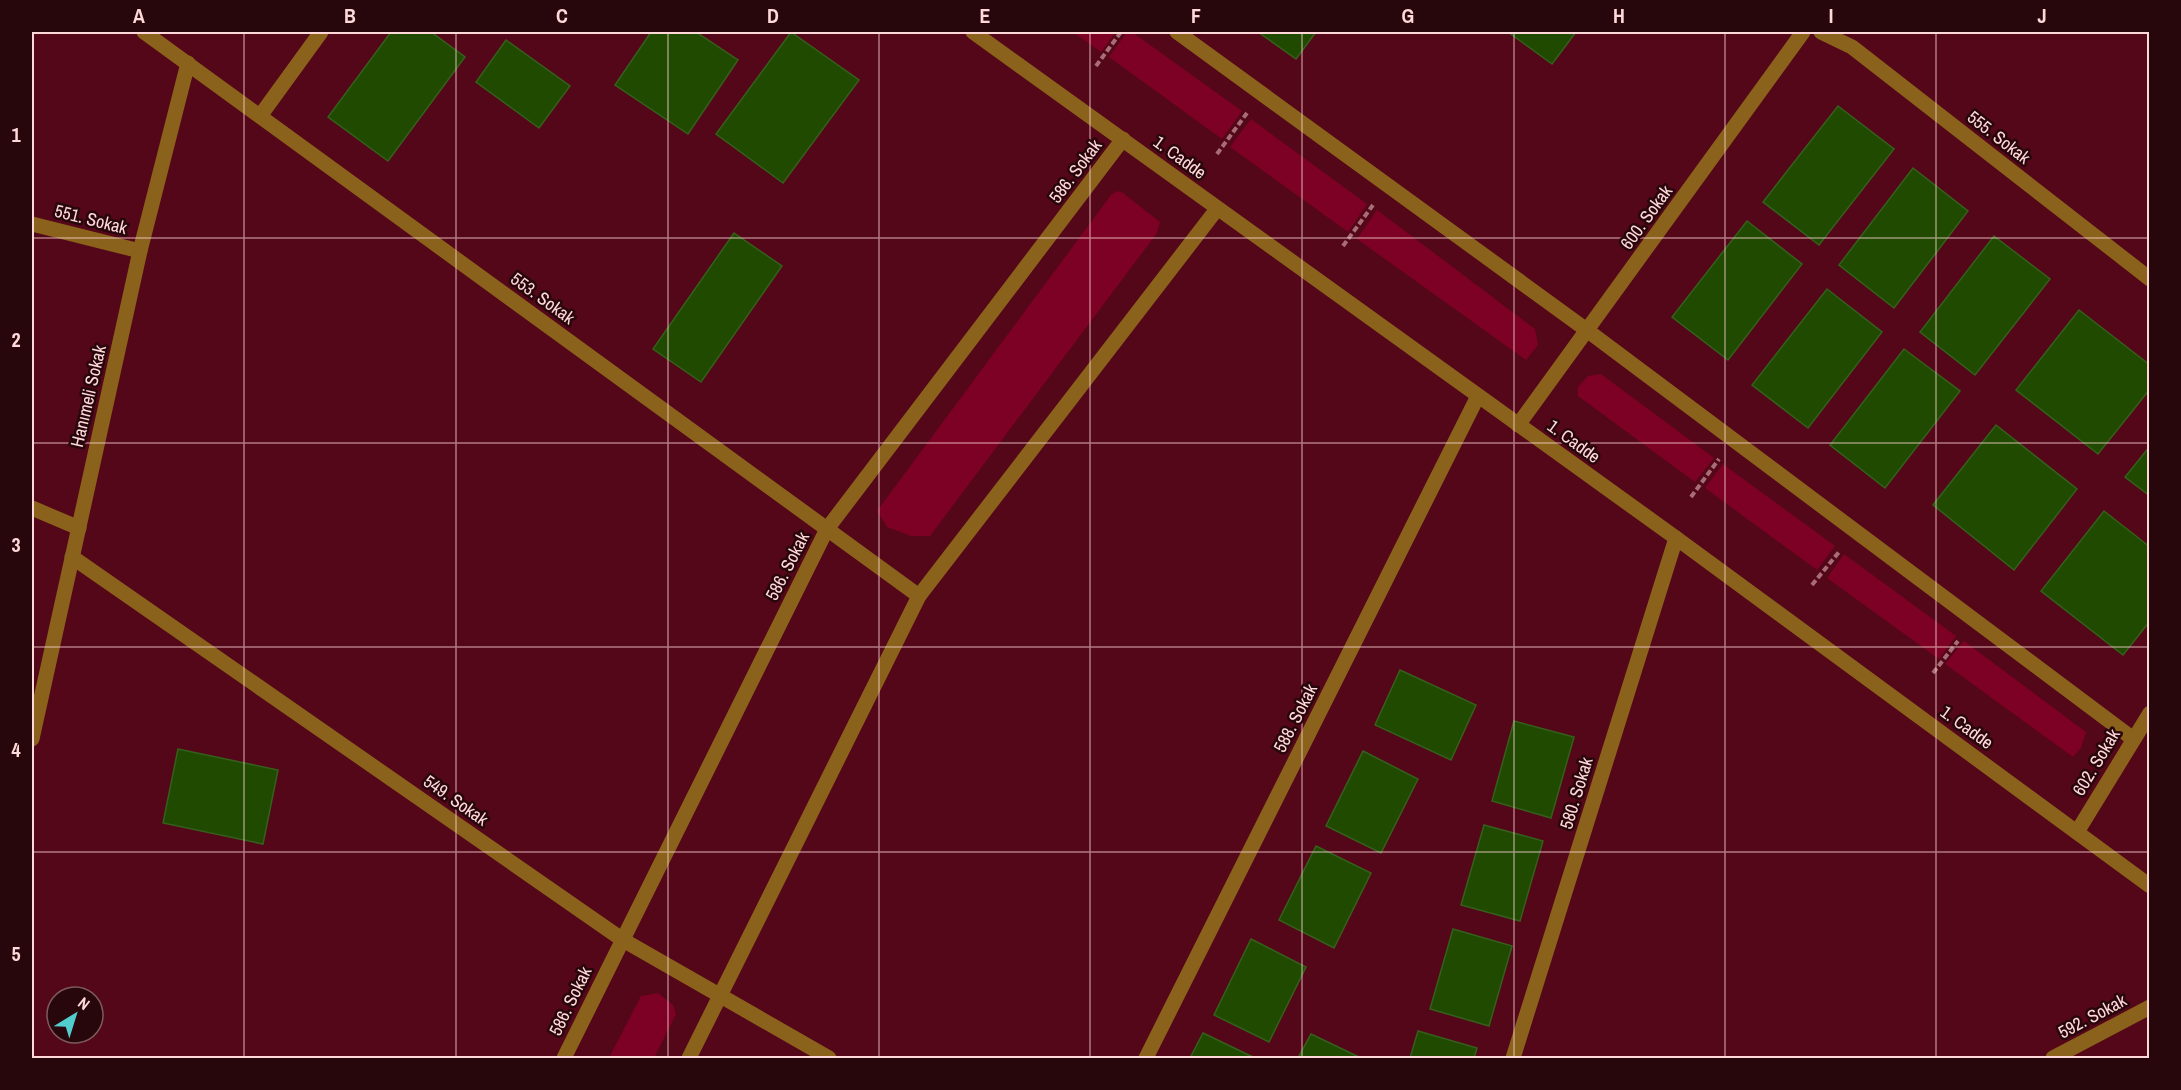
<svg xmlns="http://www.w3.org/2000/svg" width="2181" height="1090" viewBox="0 0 2181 1090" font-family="'Archivo Narrow',sans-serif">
  <rect width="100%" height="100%" fill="#540718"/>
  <g fill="#7d0125">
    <path d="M1073,32H1116L1101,52Z"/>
    <path d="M1127,32H1132L1242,111L1222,139L1109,57Z"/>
    <path d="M1251,119L1367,204L1348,232L1230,147Z"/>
    <path d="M1117,191L1123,193L1160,222L1157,233L930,536H911L887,527L877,511L1111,195Z"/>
    <path d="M1377,210L1535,329L1538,345L1526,360L1357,239Z"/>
    <path d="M1601,374L1714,458L1695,482L1578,396V387L1588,376Z"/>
    <path d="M1723,464L1835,546L1817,570L1705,488Z"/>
    <path d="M1844,554L1956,636L1939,659L1827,578Z"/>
    <path d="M1964,641L2086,732L2081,748L2073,757L1945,664Z"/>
    <path d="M658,993L673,1005L676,1014L654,1058H609L641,996Z"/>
  </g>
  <g fill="#214a01" stroke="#35601c" stroke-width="1.5">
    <path d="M391,32H431L465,57L388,161L328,117Z"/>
    <path d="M651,32H696L738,60L688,134L615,85Z"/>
    <path d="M791,32L859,80L783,183L716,134Z"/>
    <path d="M1258,32H1316L1296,59Z"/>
    <path d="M1508,32H1576L1552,64Z"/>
    <path d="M506,40L570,86L539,128L476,82Z"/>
    <path d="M1838,106L1894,149L1819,245L1763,202Z"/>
    <path d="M1913,168L1968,211L1894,308L1839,265Z"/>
    <path d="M1747,221L1802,264L1728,360L1672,317Z"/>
    <path d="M734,233L782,266L701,382L653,349Z"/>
    <path d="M1994,236L2050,279L1975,375L1920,332Z"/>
    <path d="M1827,289L1882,332L1808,428L1752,385Z"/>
    <path d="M2079,310L2150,365V389L2098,454L2016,390Z"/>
    <path d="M1904,349L1960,391L1885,488L1830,445Z"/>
    <path d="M1996,425L2077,489L2014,570L1933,505Z"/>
    <path d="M2150,446V496L2125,477Z"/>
    <path d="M2104,511L2150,547V621L2123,655L2041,591Z"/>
    <path d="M1400,670L1476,705L1451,760L1375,725Z"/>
    <path d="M1514,721L1574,737L1551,818L1492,801Z"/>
    <path d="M178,749L278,770L263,844L163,823Z"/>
    <path d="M1363,751L1418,779L1381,853L1326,826Z"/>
    <path d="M1484,825L1543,841L1520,921L1461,905Z"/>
    <path d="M1316,846L1371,873L1334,948L1279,920Z"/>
    <path d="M1453,929L1512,946L1489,1026L1430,1009Z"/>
    <path d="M1251,939L1306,967L1269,1042L1214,1015Z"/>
    <path d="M1418,1031L1477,1048L1474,1058H1410Z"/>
    <path d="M1203,1033L1255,1058H1190Z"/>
    <path d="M1311,1034L1361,1058H1298Z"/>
  </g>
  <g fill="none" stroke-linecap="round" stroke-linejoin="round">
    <g stroke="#a86d77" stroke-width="4" stroke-dasharray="6 3" stroke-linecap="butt">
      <path d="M1096,66L1121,32"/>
      <path d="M1217,154L1247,113"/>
      <path d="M1343,246L1373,205"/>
      <path d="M1691,497L1719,459"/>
      <path d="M1812,585L1839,552"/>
      <path d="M1933,673L1958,641"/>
    </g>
    <g stroke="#8b621b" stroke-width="15">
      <path d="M144,32L919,596"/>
      <path d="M973,32L1676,538L2150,886"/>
      <path d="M1177,32L1588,331L2132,738"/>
      <path d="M1821,32L1852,47L2150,279"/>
      <path d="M260,116L321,32"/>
      <path d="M32,224L140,251"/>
      <path d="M1518,425L1803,32"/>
      <path d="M32,508L79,528"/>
      <path d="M72,557L623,940L829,1058"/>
      <path d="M32,739L140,251L188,63"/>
      <path d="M2077,832L2150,713"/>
      <path d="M564,1058L827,529L1123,139"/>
      <path d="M689,1058L919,596L1217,209"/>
      <path d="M1146,1058L1478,396"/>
      <path d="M1513,1058L1676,538"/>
      <path d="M2053,1058L2150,1007"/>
    </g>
  </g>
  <path fill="none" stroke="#ffd8d9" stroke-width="1.5" stroke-opacity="0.55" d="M244,32V1058M456,32V1058M668,32V1058M879,32V1058M1090,32V1058M1302,32V1058M1514,32V1058M1725,32V1058M1936,32V1058M32,238H2150M32,443H2150M32,647H2150M32,852H2150"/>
  <g text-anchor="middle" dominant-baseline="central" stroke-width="5" stroke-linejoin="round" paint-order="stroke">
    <g font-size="18" fill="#ffd8d9" stroke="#27070b">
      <text transform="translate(1999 137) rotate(38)">555. Sokak</text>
      <text transform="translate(1180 157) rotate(36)">1. Cadde</text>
      <text transform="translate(1075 171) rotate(-53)">586. Sokak</text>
      <text transform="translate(1646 217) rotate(-54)">600. Sokak</text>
      <text transform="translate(91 219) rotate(14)">551. Sokak</text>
      <text transform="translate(543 298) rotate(36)">553. Sokak</text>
      <text transform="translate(88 396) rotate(-77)">Hanımeli Sokak</text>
      <text transform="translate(1574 441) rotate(36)">1. Cadde</text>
      <text transform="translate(787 566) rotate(-63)">586. Sokak</text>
      <text transform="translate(1295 718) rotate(-63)">588. Sokak</text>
      <text transform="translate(1967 727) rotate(36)">1. Cadde</text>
      <text transform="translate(2096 762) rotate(-59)">602. Sokak</text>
      <text transform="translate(1576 793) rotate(-73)">580. Sokak</text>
      <text transform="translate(456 800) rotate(35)">549. Sokak</text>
      <text transform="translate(570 1001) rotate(-64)">586. Sokak</text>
      <text transform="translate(2092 1016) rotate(-28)">592. Sokak</text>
    </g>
  </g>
  <rect width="2181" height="1090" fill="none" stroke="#27070b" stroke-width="66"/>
  <g transform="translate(75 1015) rotate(38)"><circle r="28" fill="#27070b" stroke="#7d5b5d" stroke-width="1.5"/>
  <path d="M0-4.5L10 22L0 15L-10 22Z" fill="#52cdce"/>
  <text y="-9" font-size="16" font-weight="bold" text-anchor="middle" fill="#ffd8d9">N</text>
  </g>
  <rect x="33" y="33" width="2115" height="1024" fill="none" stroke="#ffd8d9" stroke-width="2"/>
  <g font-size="20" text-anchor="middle" font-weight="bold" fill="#ffd8d9">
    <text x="139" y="23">A</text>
    <text x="350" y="23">B</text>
    <text x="562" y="23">C</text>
    <text x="773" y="23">D</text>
    <text x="985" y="23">E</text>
    <text x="1196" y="23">F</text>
    <text x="1408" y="23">G</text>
    <text x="1619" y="23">H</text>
    <text x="1831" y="23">I</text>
    <text x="2042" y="23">J</text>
    <text x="16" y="142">1</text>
    <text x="16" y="347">2</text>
    <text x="16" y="552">3</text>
    <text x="16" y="757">4</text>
    <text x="16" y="961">5</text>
  </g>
</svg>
